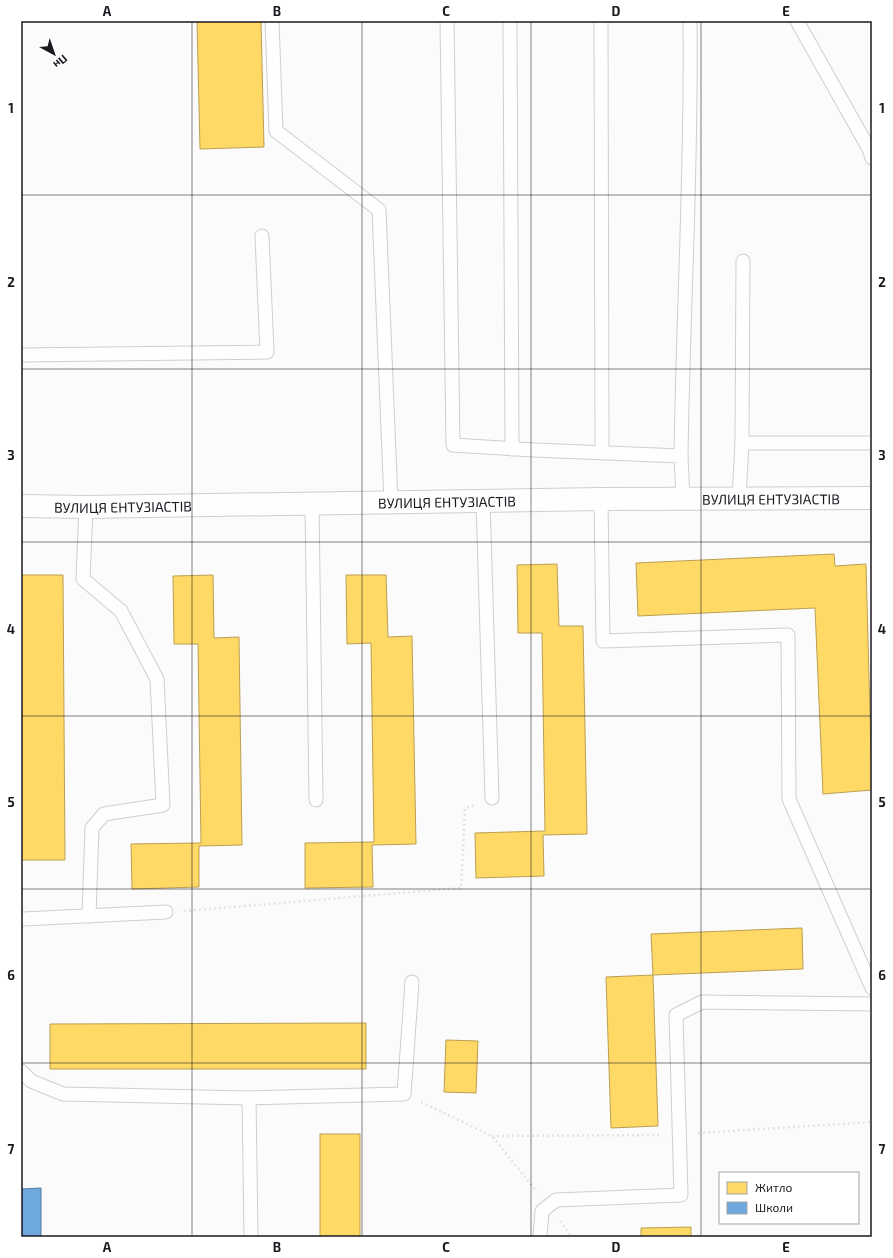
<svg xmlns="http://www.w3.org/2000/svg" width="893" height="1258" viewBox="0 0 893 1258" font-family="'Exo 2',sans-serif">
  <rect width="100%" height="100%" fill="#fcfbfc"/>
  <g fill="#ffd966" stroke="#bb9f51">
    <path d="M197,21H261L264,147L200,149Z"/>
    <path d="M834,554L835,566L866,564L872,790L823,794L815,608L638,616L636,563Z"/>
    <path d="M557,564L559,626H583L587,834L543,835L544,876L476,878L475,833L545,831L542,633H518L517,565Z"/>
    <path d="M21,575H63L65,860H21Z"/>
    <path d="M213,575L214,638L239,637L242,845L199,846V887L132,889L131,844L201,843L198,644H174L173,576Z"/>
    <path d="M346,575H386L388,637L412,636L416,844L372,845L373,887L305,888V843L374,842L371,643L347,644Z"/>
    <path d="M802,928L803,969L653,975L651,934Z"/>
    <path d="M653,975L658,1126L611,1128L606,977Z"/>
    <path d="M366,1023V1069H50V1024Z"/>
    <path d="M446,1040L478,1041L476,1093L444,1092Z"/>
    <rect x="320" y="1134" width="40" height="103"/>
    <path d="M691,1227V1237H641V1228Z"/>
  </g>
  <path fill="#6fa8dc" stroke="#567da3" d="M41,1188V1237H21V1189Z"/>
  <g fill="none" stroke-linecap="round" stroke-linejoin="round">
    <defs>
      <g id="lane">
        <path d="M272,21L276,131L379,210L391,502"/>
        <path d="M447,21L453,445L534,450L681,456L683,499"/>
        <path d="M510,21L512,449"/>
        <path d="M601,21L602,453"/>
        <path d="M797,21L869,149L872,158"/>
        <path d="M21,355L267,352L262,236"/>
        <path d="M742,443L743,261"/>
        <path d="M681,456C683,311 692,166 690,21"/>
        <path d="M739,498L742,443H872"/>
        <path d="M601,499L603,641L788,635L789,799L872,988"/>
        <path d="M483,501L492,798"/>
        <path d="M312,503L316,800"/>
        <path d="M86,507L83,579L121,611L157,679L163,805L104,814L92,828L89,916"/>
        <path d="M23,919L166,912"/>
        <path d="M21,1071L31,1081L63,1094L249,1098L404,1094L412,982"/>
        <path d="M249,1098L251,1237"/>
        <path d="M540,1237L542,1211L556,1200L681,1195L676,1015L702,1002L872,1004"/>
      </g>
      <g id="street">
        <path id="s1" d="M21,506L86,507L601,499L872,498"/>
      </g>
    </defs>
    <use href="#lane" stroke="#cfcdd0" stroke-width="15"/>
    <use href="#street" stroke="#cfcdd0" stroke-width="24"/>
    <g stroke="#e3e3e3" stroke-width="2.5" stroke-dasharray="2 3" stroke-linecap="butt">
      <path d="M184,911L461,888L465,808L475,805"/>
      <path d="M421,1102L492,1136L537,1192"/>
      <path d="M698,1133L872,1122"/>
      <path d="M492,1136L662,1135"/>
      <path d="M560,1221L572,1237"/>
    </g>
    <use href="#lane" stroke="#fffeff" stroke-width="13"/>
    <use href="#street" stroke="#fffeff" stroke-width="22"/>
  </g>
  <path fill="none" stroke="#1c181f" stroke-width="1" stroke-opacity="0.55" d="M192,21V1237M362,21V1237M531,21V1237M701,21V1237M21,195H872M21,369H872M21,542H872M21,716H872M21,889H872M21,1063H872"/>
  <g text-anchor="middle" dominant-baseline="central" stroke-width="4" stroke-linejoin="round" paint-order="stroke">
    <g font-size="14" fill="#1c181f" stroke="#fff">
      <text stroke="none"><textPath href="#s1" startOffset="750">ВУЛИЦЯ ЕНТУЗІАСТІВ</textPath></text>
      <text stroke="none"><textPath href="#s1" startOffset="426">ВУЛИЦЯ ЕНТУЗІАСТІВ</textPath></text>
      <text stroke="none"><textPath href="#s1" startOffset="102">ВУЛИЦЯ ЕНТУЗІАСТІВ</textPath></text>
    </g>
  </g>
  <rect width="893" height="1258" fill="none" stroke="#ffffff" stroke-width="44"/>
  <rect x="719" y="1172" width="140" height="52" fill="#ffffff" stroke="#a4a3a5"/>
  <rect x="727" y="1182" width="20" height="12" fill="#ffd966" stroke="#a4a3a5"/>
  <text x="755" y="1192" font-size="12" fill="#1c181f">Житло</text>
  <rect x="727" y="1202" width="20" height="12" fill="#6fa8dc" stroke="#a4a3a5"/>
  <text x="755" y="1212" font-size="12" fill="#1c181f">Школи</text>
  <g transform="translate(54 54) rotate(140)" stroke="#ffffff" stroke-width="3" paint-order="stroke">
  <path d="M0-3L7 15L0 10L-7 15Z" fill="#1c181f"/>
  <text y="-6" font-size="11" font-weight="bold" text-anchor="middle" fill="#1c181f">Пн</text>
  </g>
  <rect x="22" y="22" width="849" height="1214" fill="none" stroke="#1c181f" stroke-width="1.5"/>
  <g font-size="13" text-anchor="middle" font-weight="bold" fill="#1c181f">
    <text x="107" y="16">A</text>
    <text x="277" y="16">B</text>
    <text x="446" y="16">C</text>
    <text x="616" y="16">D</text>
    <text x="786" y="16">E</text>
    <text x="11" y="113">1</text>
    <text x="882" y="113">1</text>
    <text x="11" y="287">2</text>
    <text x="882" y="287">2</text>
    <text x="11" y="460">3</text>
    <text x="882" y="460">3</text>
    <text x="11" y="634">4</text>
    <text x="882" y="634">4</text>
    <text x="11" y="807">5</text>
    <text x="882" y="807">5</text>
    <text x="11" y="980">6</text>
    <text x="882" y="980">6</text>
    <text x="11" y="1154">7</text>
    <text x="882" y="1154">7</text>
    <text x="107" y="1252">A</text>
    <text x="277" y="1252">B</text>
    <text x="446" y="1252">C</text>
    <text x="616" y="1252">D</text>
    <text x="786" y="1252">E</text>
  </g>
</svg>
